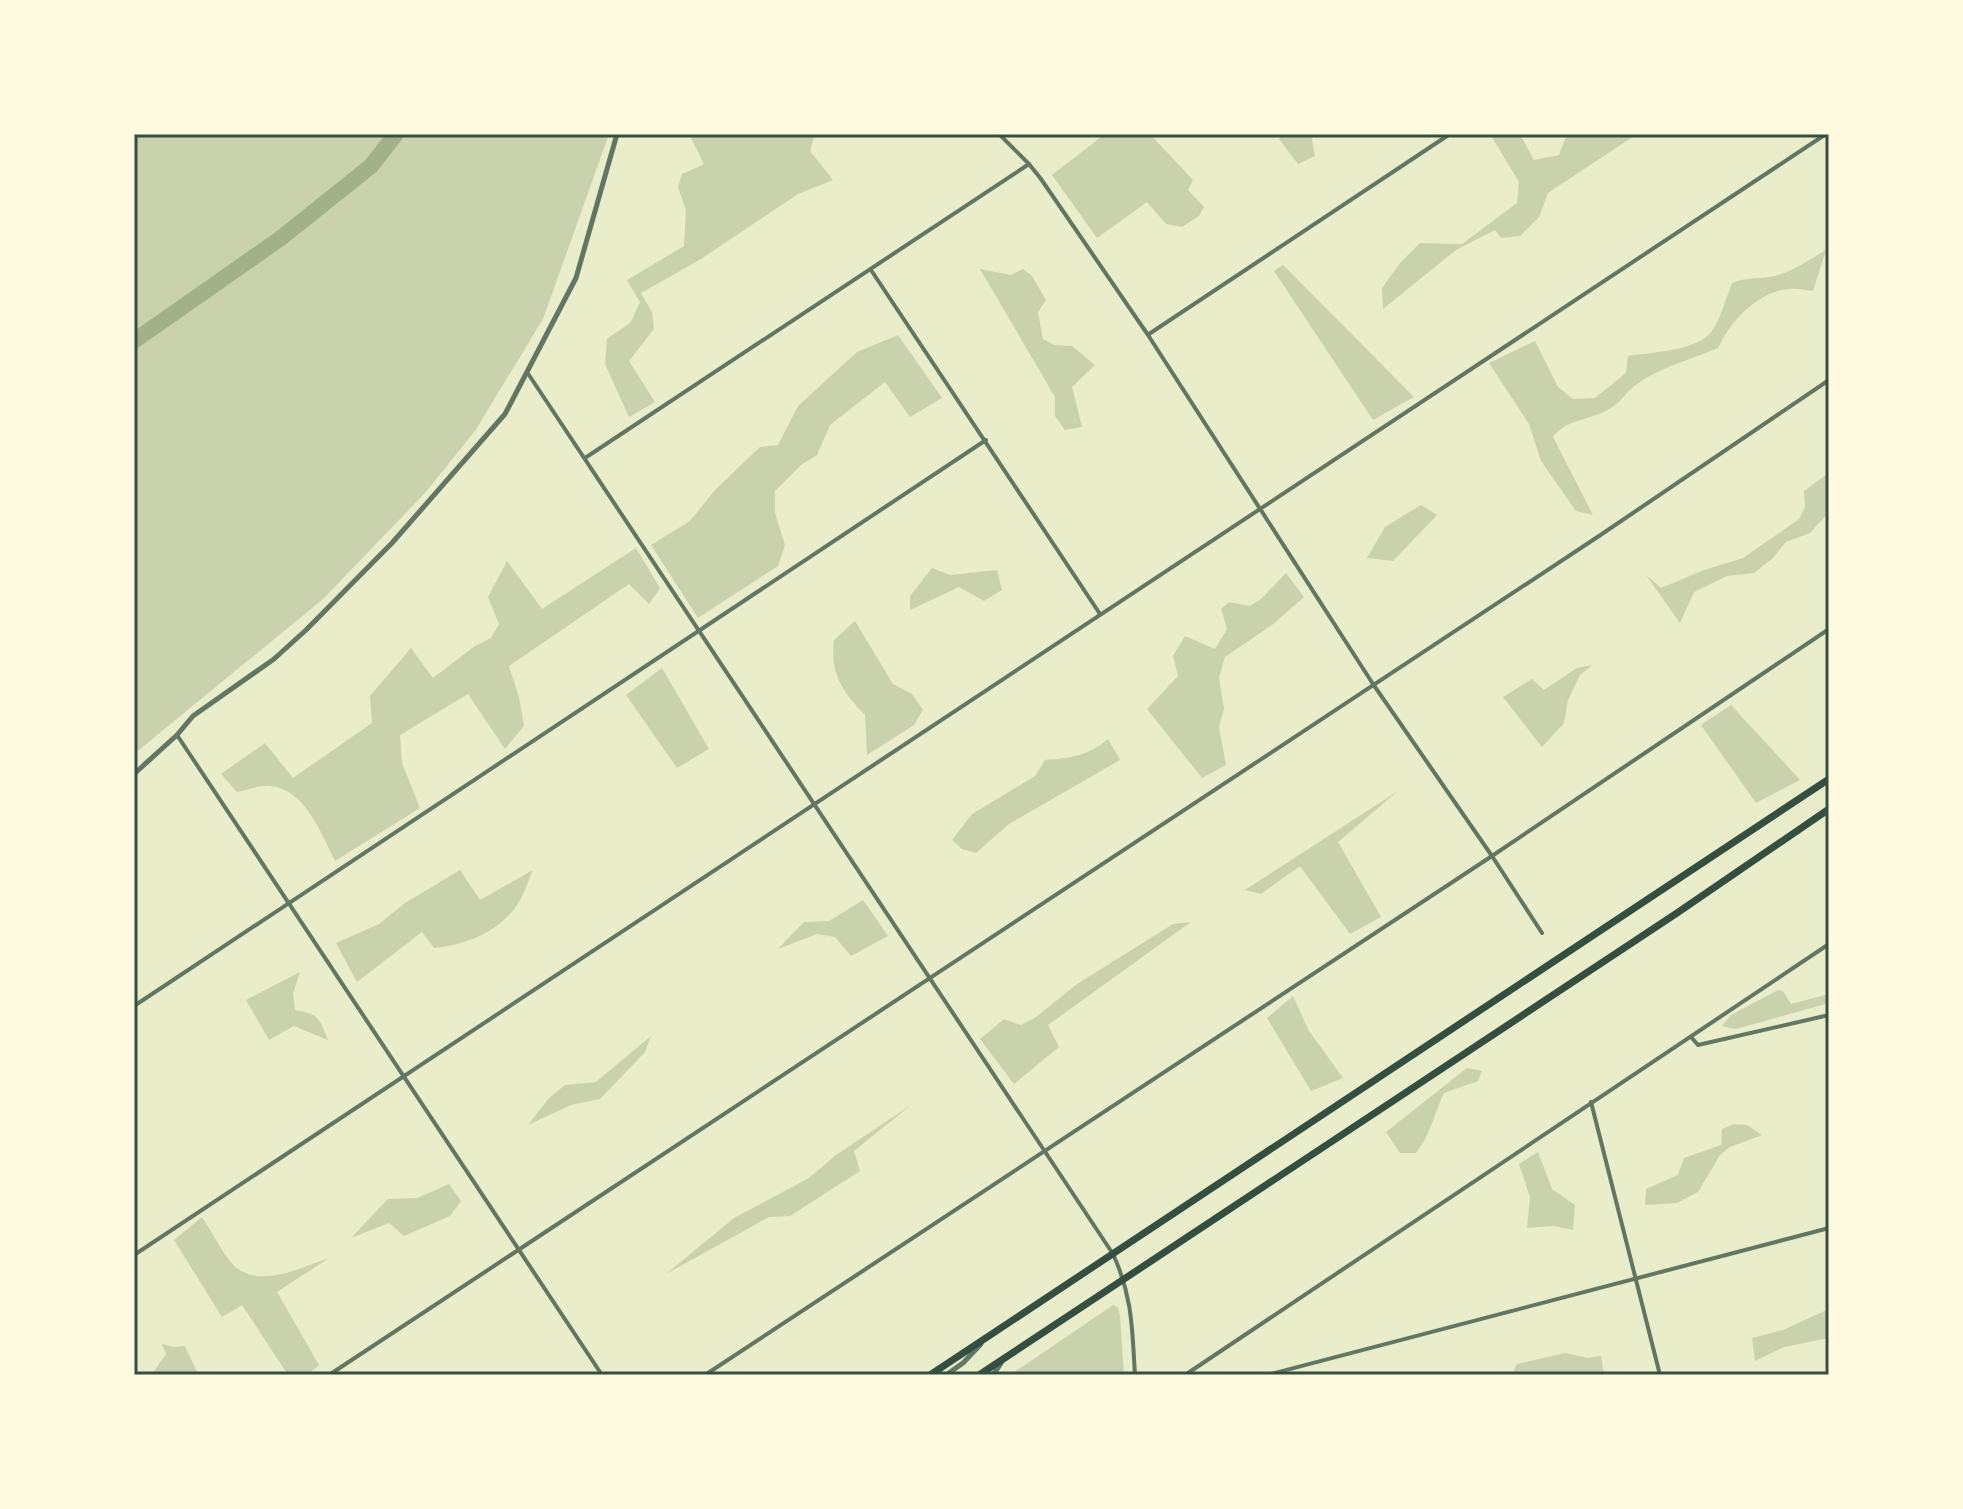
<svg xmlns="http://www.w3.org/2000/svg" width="1963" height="1509" viewBox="0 0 1963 1509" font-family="Overpass,sans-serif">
  <rect width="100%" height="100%" fill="#e9edc9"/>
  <g fill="#cad2ad">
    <path d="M134,134H609L543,319L475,431L425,493L322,600L134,754Z"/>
    <path d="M689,134H815L810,151L833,180L798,194L701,259L641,293L652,312L654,329L629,361L655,402L629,417L605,364L607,339L631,322L640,302L627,280L684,246L686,210L678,187L682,174L704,164Z"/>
    <path d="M1105,134H1150L1193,180L1188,190L1204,207L1199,216L1182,227L1166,224L1147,202L1097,238L1052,175Z"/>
    <path d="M1282,134H1311L1315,156L1298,164L1279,139Z"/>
    <path d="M1490,134H1520L1534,160L1559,155L1567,134H1637L1548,193L1539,217L1520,236L1501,238L1495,230L1456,250L1383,309L1382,288L1400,263L1420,243L1462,244L1517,203L1519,182Z"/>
    <path d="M1826,250L1813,291C1805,290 1796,288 1788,289C1757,292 1730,322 1718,348C1692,359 1661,367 1637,384C1628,390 1622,400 1614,406C1594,421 1568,417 1553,437L1593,515L1576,511L1541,461L1529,424L1489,363L1535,341L1558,387L1573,399L1595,398L1626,373L1628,356C1652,352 1698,351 1712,331C1721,318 1726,298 1732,283C1747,277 1760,279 1775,276C1794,271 1810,259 1826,250Z"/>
    <path d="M1283,265L1414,397L1373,420L1274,271Z"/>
    <path d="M980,269L1011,275L1023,269L1032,276L1046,300L1038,312L1043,339L1054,345L1072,346L1095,365L1072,387L1082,427L1065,430L1055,416V397Z"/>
    <path d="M898,335L942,398L910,417L885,382L830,425L817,455L801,465L775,491V513L785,545L778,566L698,618L651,545L690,521L715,490L760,447L778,445L798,406L857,352Z"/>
    <path d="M1827,474L1829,476V512L1810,533L1786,542L1773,558L1754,573L1727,576L1694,592L1680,623L1646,575L1661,588L1704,570L1743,558L1799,519L1805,507L1804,491Z"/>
    <path d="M1421,505L1437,515L1393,561L1367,558L1385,527Z"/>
    <path d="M636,548L660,588L649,604L629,584L509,666L519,697L524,726L505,749L468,694L400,735L402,763L420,808L335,861C322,835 304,787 269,786C260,785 247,790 237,792L221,774L265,743L293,778L372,723L370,696L411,648L433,678L475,646L491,638L499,624L488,597L507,561L542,609Z"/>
    <path d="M932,568L950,575L997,570L1002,590L984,601L959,587L910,610V596Z"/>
    <path d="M1286,573L1304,597L1272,625L1225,657L1219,678L1224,709L1219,727L1226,765L1202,778L1147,709L1178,676L1173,656L1185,636L1215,649L1227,629L1221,609L1229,602L1250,606L1261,599Z"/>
    <path d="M855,621L893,684L912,694L923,710L914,725L867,755L865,715C842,691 830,674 834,640Z"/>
    <path d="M1593,665L1580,675L1568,700L1564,723L1542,747L1503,697L1532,679L1544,690L1577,668Z"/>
    <path d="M662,668L709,749L677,768L626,695Z"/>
    <path d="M1731,705L1800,780L1756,803L1701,725Z"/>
    <path d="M1108,739L1120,760L1009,824L976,853L962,849L952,840L972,814L1035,776L1045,760C1070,758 1088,756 1108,739Z"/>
    <path d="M1398,791L1338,842L1381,917L1350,934L1300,866L1261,894L1245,890Z"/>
    <path d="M460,870L480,900L533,870C528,881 524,895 517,905C499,932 465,945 434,948L422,932L357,982L336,943L379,924L405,903Z"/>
    <path d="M863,900L888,936L851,956L835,937L817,934L778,949L804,922L829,921Z"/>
    <path d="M1191,922L1048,1025L1059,1047L1014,1084L980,1039L1004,1019L1021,1025L1036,1017L1077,984L1173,924Z"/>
    <path d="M300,972L293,994L295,1010C319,1014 319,1018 328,1040L294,1026L269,1040L246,1000Z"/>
    <path d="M1778,990L1783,991L1791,1004L1829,994V1003L1736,1029L1722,1026L1731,1015Z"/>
    <path d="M1293,996L1309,1031L1343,1078L1311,1091L1267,1018Z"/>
    <path d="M651,1036L645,1052L600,1099L571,1105L528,1125L550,1097L565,1085L596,1082Z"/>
    <path d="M1467,1068L1482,1071L1478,1081L1444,1093C1433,1116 1432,1132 1416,1153H1400L1386,1132Z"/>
    <path d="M911,1105L854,1151L860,1171L790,1216L769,1217L666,1274L734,1218L809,1178L836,1155Z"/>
    <path d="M1734,1124L1747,1125L1762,1135L1730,1147L1720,1155L1698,1192L1677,1203L1645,1205L1646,1189L1678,1175L1684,1158L1721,1145L1722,1129Z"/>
    <path d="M1538,1152L1552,1189L1575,1205L1573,1230L1554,1226L1527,1228L1530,1197L1519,1164Z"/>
    <path d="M449,1184L461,1201L450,1216L404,1236L389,1223L351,1238L388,1199L417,1198Z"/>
    <path d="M202,1217C211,1230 227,1262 238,1269C265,1287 302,1267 329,1258L277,1292L319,1365L308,1375H288L242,1305L222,1317L174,1240Z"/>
    <path d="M1113,1305L1118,1307L1120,1316L1124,1375H1010Z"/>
    <path d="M1829,1309V1338L1784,1347L1755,1361L1752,1338L1783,1330Z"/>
    <path d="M162,1344L174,1347L185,1346L197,1372L157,1375L154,1371L166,1354Z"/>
    <path d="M1565,1353L1588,1358L1601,1356L1604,1375H1512L1517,1364Z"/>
  </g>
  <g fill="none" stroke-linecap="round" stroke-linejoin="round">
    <path stroke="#a3b18a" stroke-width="16" d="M134,341L281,238L371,166L396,134"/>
    <g stroke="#617663" stroke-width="4">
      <path d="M999,134L1029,164L1041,179L1148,335L1373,684L1492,856L1542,933"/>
      <path d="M871,270L1100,614"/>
      <path d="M1149,334L1450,134"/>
      <path d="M527,372L1113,1254C1133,1298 1132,1329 1135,1375"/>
      <path d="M585,458L1029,164"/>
      <path d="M177,735L602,1375"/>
      <path d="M134,1006L986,440"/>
      <path d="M1691,1037L1698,1045L1829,1015"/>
      <path d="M1591,1102L1660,1375"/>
      <path d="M134,1255L1826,134"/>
      <path d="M329,1375L1599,536L1829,380"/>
      <path d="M705,1375L1492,856L1829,629"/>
      <path d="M1185,1375L1829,944"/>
      <path d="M1267,1375L1829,1228"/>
    </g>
    <g stroke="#617663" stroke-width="5">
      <path d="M134,774L177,735L193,716L274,659L306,630L392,543L505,414L576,278L617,134"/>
      <path d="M946,1375L963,1363L981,1344"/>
      <path d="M993,1375L1001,1363"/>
    </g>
    <g stroke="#344e41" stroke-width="7">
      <path d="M930,1375L1829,779"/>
      <path d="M979,1375L1677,913L1829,809"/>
    </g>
  </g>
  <rect width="1963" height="1509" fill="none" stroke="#fefae0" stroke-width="272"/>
  <rect x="136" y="136" width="1691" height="1237" fill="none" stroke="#344e41" stroke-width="3"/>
</svg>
